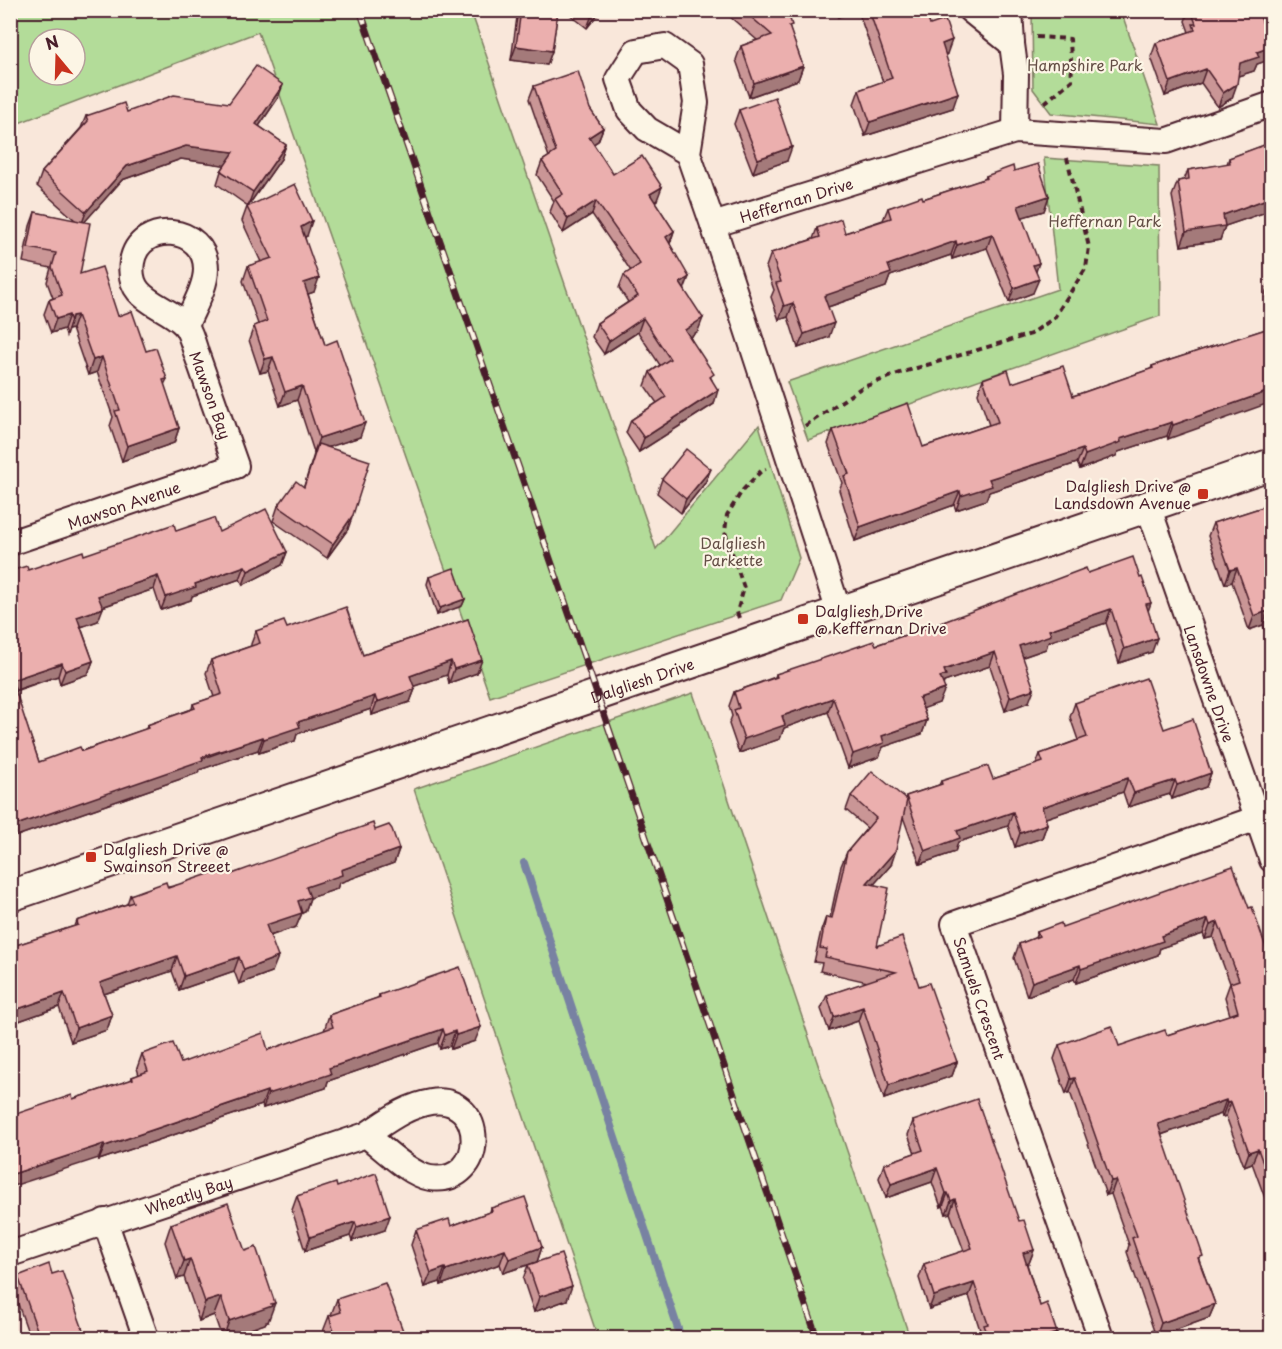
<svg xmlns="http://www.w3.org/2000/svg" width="1282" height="1349" viewBox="0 0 1282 1349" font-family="'Playpen Sans',sans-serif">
  <rect width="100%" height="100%" fill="#f9e7da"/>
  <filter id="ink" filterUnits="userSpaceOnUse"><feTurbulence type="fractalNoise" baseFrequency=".0167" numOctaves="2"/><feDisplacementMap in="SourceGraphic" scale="12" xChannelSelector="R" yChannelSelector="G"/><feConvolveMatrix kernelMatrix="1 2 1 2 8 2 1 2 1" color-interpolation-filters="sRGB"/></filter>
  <g filter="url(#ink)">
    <g fill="#b3dc99" stroke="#7e7e62" stroke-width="1.5" fill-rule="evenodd">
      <path d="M11,11H471L656,549L759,425L799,558L781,600L490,697L258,32L11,126ZM39,39H75V75H39Z"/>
      <path d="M1032,11H1121L1160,124L1051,113L1033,89Z"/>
      <path d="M1044,158L1159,166L1160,316L808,440L787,382L1058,289Z"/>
      <path d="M693,693L910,1338H598L414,789Z"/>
    </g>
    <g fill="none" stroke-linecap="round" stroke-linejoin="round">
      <path stroke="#7882a2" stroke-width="8" d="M524,863L681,1338"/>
      <defs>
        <g id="minor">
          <path d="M970,10L1012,44"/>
          <path d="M1010,10L1012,44L1016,74L1015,131"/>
          <path d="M688,153L647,129L629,110L618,79L636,51L665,46L690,64L696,103L688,153L713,225"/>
          <path id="s1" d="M1148,506L1272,860"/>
          <path id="s2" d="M10,543L236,466C223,430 211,394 198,358C194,348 191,331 184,324C163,303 126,301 132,262C139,219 206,225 206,269C206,287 193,308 186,325"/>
          <path id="s3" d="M839,612L713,225L1015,131L1166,141L1272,104"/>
          <path d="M105,1221L146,1338"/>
          <path id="s4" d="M10,1254L366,1135C386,1122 406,1106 431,1102C487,1093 489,1186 430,1178C410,1175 382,1147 366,1135"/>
          <path d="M1101,1338L954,924L1272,813"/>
        </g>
        <g id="tertiary">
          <path id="s5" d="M10,896L1272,464"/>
        </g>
      </defs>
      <use href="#minor" stroke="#4a1f2b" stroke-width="28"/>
      <use href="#tertiary" stroke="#4a1f2b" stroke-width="34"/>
      <g stroke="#4a1f2b" stroke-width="4" stroke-dasharray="6 4.5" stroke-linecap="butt">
        <path d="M1036,37L1070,39L1072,80L1042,105"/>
        <path d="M805,426L861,388L900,373L1031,334L1054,318L1086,268L1089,247L1067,158"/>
        <path d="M739,618L737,612L744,588L725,532L727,515L742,491L762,470L766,469"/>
      </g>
      <use href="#minor" stroke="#fcf5e5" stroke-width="24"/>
      <use href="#tertiary" stroke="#fcf5e5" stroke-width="30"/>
      <defs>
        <path id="rail" d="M360,10L597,694L817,1338"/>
      </defs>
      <use href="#rail" stroke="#4a1f2b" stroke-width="7"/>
      <use href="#rail" stroke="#fcf5e5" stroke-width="4.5" stroke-dasharray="14" stroke-linecap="butt"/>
    </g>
    <g fill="#ca9696" stroke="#4a1f2b" stroke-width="1.5">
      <path d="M518,10H558L552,51L547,65L511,60Z"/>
      <path d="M564,10H601L587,28Z"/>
      <path d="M722,10H787L790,30L803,66L798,80L749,97L736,60L741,46L757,40Z"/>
      <path d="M835,10H925L930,25L947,54L945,55L953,108L865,136L854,104L859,90L883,82L858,11L838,17Z"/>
      <path d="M1189,10H1258L1271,47L1266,61L1257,64L1254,71L1238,76L1232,98L1218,107L1201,83L1165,96L1151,57L1156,43L1189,32L1185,21Z"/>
      <path d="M534,86L590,109L603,128L598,141L593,144L613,174L657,200L655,202L674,231L670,244L698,331L690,337L712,380L714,404L639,452L626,433L631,420L657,403L645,386L650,372L660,365L638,332L604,354L592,337L597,323L628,302L619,288L624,275L631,271L592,214L563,233L550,212L554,201L537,175L542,161L549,157L529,99Z"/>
      <path d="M278,98L259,126L286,145L281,159L248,206L217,184L221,171L225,165L181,159L122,180L84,222L80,274L118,316L146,351L167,379L164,385L179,428L174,443L122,461L110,426L113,417L97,372L88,375L72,329L68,330L66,336L64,329L51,333L44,314L49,300L53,298L47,282L51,268L23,262L30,226L35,212L76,221L37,186L42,172L81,128L86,116Z"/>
      <path d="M739,110L787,161L753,173L734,124Z"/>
      <path d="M1272,136V210L1225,226L1220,240L1181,246L1172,196L1178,181L1184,180L1188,170L1227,164L1229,158L1268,144L1270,137Z"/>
      <path d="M1014,171L1049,196L1044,211L1022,217L1036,272L1033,293L1009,302L987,248L952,259L951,255L890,276L886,287L828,307L829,337L798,348L788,317L779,320L771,297L774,290L766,267L771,253L813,239L817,228L845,233L883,220L888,208L923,199L985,179L986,176Z"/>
      <path d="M247,207L307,236L305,237L314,292L308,294L325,345L360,437L328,447L348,529L327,558L273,521L278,506L304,486L315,451L314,452L297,400L280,406L268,371L260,373L249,340L254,326L258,324L243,281L248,266L261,262L242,221Z"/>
      <path d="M1272,279V313L1265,294L1270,280Z"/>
      <path d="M1272,327L1168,439L1167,436L1118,452L1116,456L1080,469L1077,463L989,492L986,500L956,510L954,505L855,541L839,490L842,483L828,444L833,430L923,447L989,425L978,393L983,379L1012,383L1073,396L1151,369L1152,366Z"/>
      <path d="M662,479L705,483L681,513L657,493Z"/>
      <path d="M1272,504V649L1263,625L1249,630L1232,582L1225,584L1208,536L1213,523Z"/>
      <path d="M176,531L219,532L287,552L282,565L243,585L240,579L192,596L191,600L161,610L154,589L102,607L98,621L81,627L93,661L88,674L60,684L58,676L15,691L39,762L82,751L146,729L147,725L192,709L193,704L214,697L206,673L211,660L251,646V644L256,631L287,628L363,655L468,619L477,673L449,683L447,675L414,686L415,689L410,702L372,715L371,709L297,734L295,741L259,753L258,750L199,770L198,773L11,838L10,571L28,570Z"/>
      <path d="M1088,573L1148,611L1152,652L1119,663L1106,623L1048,642L1046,649L1023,657L1029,702L1005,711L990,666L944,682L939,703L923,708L927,720L922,734L883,747L879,757L848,768L828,712L784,728L780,739L739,753L729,724L732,716L729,706L734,692L775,677L776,674L876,645Z"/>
      <path d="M429,577L465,599L462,606L437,615L427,584Z"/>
      <path d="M1272,681V719L1264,695L1268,682Z"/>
      <path d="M1075,703L1164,729L1211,773L1206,787L1172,799L1170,794L1128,807L1123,792L1045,818L1047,824L1042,838L1015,847L1008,826L958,842L955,852L920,864L903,817L891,865L873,885L877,946L919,986L957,1062L952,1076L884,1099L858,1021L829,1031L821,1009L827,995L868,982L820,971L822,963L814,962L821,931L826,917L830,918L841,866L847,852L867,828L846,810L851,796L905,799L906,796L939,785L941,781L993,779L1036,765L1040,754L1078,740L1070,717Z"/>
      <path d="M375,830L399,849L394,863L339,883L337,889L310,898L305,912L302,913L296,927L270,936L272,972L239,984L234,971L179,990L172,971L104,994L112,1015L107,1030L71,1042L59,1007L13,1023L10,1015V947L75,926L77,921L127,904L130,895L232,874Z"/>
      <path d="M1249,908L1272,965V1217L1252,1163L1244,1166L1226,1116L1222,1117L1221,1114L1161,1135L1200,1263L1215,1304L1209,1318L1156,1337L1127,1252L1129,1245L1111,1194L1106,1195L1070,1092L1066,1094L1054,1059L1059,1045L1119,1046L1167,1035L1230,1015L1225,997L1230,983L1213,937L1205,939L1203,934L1160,948L1158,955L1076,983L1074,979L1027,996L1014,958L1019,944L1035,938L1037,932L1062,927Z"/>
      <path d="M379,995L475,1041L451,1049L450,1046L440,1049L438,1043L328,1081L326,1088L263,1108L262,1105L99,1160L73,1099L131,1080L132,1077L139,1075L137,1068L142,1054L181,1063L268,1050L324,1031L329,1015L378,998Z"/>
      <path d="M913,1121L1019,1221L1034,1250L1029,1263L1027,1264L1040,1306L1057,1333L1054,1338H979L981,1333L969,1296L929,1309L919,1278L924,1264L964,1251L950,1213L946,1214L943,1206L941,1207L932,1182L886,1198L879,1178L884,1164L915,1153L908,1135Z"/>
      <path d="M337,1187L385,1230L352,1241L350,1236L305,1251L292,1210L297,1196Z"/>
      <path d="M491,1208L542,1247L537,1262L503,1273L500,1264L441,1285L440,1282L425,1287L411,1245L416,1230L451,1226L490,1212Z"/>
      <path d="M171,1224L268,1322H266L265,1324L222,1338L214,1315L199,1321L184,1277L177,1279L165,1242Z"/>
      <path d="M528,1265L567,1300L534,1312L523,1279Z"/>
      <path d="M52,1274L86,1338H30L13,1290L18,1276Z"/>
      <path d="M337,1299L405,1336L410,1338H323L322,1334L329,1316L331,1315Z"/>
    </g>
    <g fill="#a47a7a" stroke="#4a1f2b" stroke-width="1.5">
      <path d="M595,10H601L587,28L592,15Z"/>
      <path d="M840,10H859L838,17Z"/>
      <path d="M952,40L947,54L936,58L942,44Z"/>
      <path d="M516,46L552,51L547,65L511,60Z"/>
      <path d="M1271,47L1266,61L1257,64L1254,71L1235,77L1240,63L1257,52Z"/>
      <path d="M803,66L798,80L749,97L754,83Z"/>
      <path d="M1206,69L1201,83L1165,96L1170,82Z"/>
      <path d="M1237,84L1232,98L1218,107L1223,93Z"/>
      <path d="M283,85L278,98L251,138L256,124Z"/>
      <path d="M958,93L953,108L865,136L870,122Z"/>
      <path d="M603,128L598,141L584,150L589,137Z"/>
      <path d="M286,145L281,159L248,206L253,192Z"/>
      <path d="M186,146L234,152L229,166L181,159L122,180L81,226L86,212L127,166Z"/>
      <path d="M792,147L787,161L753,173L758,159Z"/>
      <path d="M662,187L657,200L645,208L650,194Z"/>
      <path d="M1049,196L1044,211L1013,220L1018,206Z"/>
      <path d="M1272,197V210L1225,226L1220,240L1181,246L1186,232L1223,215Z"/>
      <path d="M596,201L592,214L563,233L568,219Z"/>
      <path d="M312,221L307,236L296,241L301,227Z"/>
      <path d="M674,231L669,245L666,237Z"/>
      <path d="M992,234L987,248L952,259L957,245Z"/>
      <path d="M956,241L951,255L890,276L886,287L819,310L824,296L888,265Z"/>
      <path d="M1039,263L1034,277L1033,265Z"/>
      <path d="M689,277L684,290L680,283Z"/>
      <path d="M319,278L314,292L299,297L304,283Z"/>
      <path d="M1039,279L1033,293L1009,302L1014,288Z"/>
      <path d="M793,303L788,317L779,320L784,306Z"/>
      <path d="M69,315L64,329L51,333L56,319Z"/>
      <path d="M77,315L72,329L68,330L72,316Z"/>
      <path d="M643,318L638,332L604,354L609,341Z"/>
      <path d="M703,318L698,331L681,343L685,330Z"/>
      <path d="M834,323L829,337L798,348L804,334Z"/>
      <path d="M102,357L97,372L88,375L93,360Z"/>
      <path d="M273,357L268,371L260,373L265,359Z"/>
      <path d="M302,386L297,400L280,406L285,392Z"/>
      <path d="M718,390L714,404L639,452L644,438Z"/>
      <path d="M1272,390V402L1168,439L1173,425Z"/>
      <path d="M1172,422L1167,436L1118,452L1116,456L1080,469L1085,455L1120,439Z"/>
      <path d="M365,423L360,437L314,452L319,438Z"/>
      <path d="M179,428L174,443L122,461L127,446Z"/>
      <path d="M1083,449L1077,463L989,492L986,500L956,510L961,496L989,479Z"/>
      <path d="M711,469L705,483L681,513L686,499Z"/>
      <path d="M960,491L954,505L855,541L860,527Z"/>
      <path d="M353,515L348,529L327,558L333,544Z"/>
      <path d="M287,552L282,565L243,585L248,571Z"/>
      <path d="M245,566L240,579L192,596L191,600L161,610L166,597L195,584Z"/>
      <path d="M1237,568L1232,582L1225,584L1230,570Z"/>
      <path d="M158,576L154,589L93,610L98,596Z"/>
      <path d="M465,599L462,606L437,615L440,608Z"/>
      <path d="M1151,603L1146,617V604Z"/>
      <path d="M103,608L98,621L72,630L77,617Z"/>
      <path d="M1111,609L1106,623L1048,642L1046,649L1014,660L1019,646L1049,630Z"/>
      <path d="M1268,611L1263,625L1249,630L1254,616Z"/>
      <path d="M1157,638L1152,652L1119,663L1124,649Z"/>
      <path d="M995,652L990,666L944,682L941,689L935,691L944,670Z"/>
      <path d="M482,660L477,673L449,683L454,669Z"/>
      <path d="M93,661L88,674L60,684L65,671Z"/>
      <path d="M451,661L447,675L406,689L410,676Z"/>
      <path d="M62,663L58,676L10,692L12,680Z"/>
      <path d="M415,689L410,702L372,715L377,702Z"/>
      <path d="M945,689L939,703L914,712L919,698Z"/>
      <path d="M1034,689L1029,702L1005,711L1010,697Z"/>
      <path d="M375,696L371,709L297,734L295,741L259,753L264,739L298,722Z"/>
      <path d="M833,698L828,712L784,728L780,739L739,753L744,739L782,716Z"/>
      <path d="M927,720L922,734L883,747L879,757L848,768L853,754L882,736Z"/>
      <path d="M263,737L258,750L199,770L198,773L11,838L16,825Z"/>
      <path d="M1211,773L1206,787L1172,799L1177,785Z"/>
      <path d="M1128,778L1123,792L1037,821L1042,807Z"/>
      <path d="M1175,780L1170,794L1128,807L1134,793Z"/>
      <path d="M1013,812L1008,826L958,842L955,852L920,864L925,851L957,831Z"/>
      <path d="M1047,824L1042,838L1015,847L1020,833Z"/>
      <path d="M399,849L394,863L339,883L337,889L310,898L305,912L302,913L296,927L260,939L266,925L298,901L306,887L341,870Z"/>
      <path d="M896,850L891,865L862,898L867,883Z"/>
      <path d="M1208,919L1203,934L1160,948L1158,955L1076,983L1081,969L1161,936Z"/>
      <path d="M1218,922L1213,937L1205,939L1210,925Z"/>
      <path d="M177,956L172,971L95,997L100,983Z"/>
      <path d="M239,957L234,971L179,990L184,976Z"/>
      <path d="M278,957L272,972L239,984L244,970Z"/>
      <path d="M1080,965L1074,979L1027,996L1032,982Z"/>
      <path d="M64,993L59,1007L13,1023L18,1009Z"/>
      <path d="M16,1001L10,1015V1002Z"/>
      <path d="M863,1007L858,1021L829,1031L834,1017Z"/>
      <path d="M112,1015L107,1030L71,1042L76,1028Z"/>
      <path d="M481,1027L475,1041L451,1049L456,1035Z"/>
      <path d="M443,1029L438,1043L328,1081L326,1088L263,1108L268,1094L329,1068Z"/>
      <path d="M455,1031L450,1046L440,1049L445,1035Z"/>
      <path d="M957,1062L952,1076L884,1099L889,1085Z"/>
      <path d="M1075,1078L1070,1092L1066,1094L1071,1079Z"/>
      <path d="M267,1091L262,1105L99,1160L105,1146Z"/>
      <path d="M1226,1100L1221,1114L1152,1138L1158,1124Z"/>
      <path d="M1231,1102L1226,1116L1222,1117L1227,1103Z"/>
      <path d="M104,1144L99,1158L10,1187V1175Z"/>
      <path d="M1258,1149L1252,1163L1244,1166L1249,1152Z"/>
      <path d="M937,1168L932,1182L886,1198L891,1184Z"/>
      <path d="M1116,1180L1111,1194L1106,1195L1111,1181Z"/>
      <path d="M946,1193H948L943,1206L941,1207Z"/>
      <path d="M955,1199L950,1213L946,1214L951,1201Z"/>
      <path d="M390,1216L385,1230L352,1241L357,1227Z"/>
      <path d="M355,1222L350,1236L305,1251L310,1237Z"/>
      <path d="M542,1247L537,1262L503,1273L509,1259Z"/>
      <path d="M505,1250L500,1264L441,1285L446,1270Z"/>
      <path d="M1034,1250L1029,1263L1018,1267L1023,1253Z"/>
      <path d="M190,1259L184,1277L177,1279L184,1261Z"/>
      <path d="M445,1268L440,1282L425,1287L431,1273Z"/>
      <path d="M974,1283L969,1296L929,1309L934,1296Z"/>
      <path d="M572,1286L567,1300L534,1312L539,1297Z"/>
      <path d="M221,1297L214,1315L199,1321L205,1302Z"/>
      <path d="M275,1303L268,1322H266L265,1324L223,1338L229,1321Z"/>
      <path d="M1215,1304L1209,1318L1156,1337L1161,1323Z"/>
      <path d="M352,1333L350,1338H336Z"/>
      <path d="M1057,1333L1054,1338H1049L1050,1335Z"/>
    </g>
    <g fill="#ebafae" stroke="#4a1f2b" stroke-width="1.5">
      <path d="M521,10H558L552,51L516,46Z"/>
      <path d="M587,10H595L592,15Z"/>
      <path d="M743,10H787L792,25L789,26L803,66L754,83L741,46L772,35Z"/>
      <path d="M869,10H925L930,25L945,20L952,40L942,44L958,93L870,122L859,90L892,78Z"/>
      <path d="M1191,10H1258L1271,47L1257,52L1259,57L1240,63L1237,84L1223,93L1206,69L1170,82L1156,43L1195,30L1193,24H1196Z"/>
      <path d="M256,66L283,85L256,124L286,145L253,192L221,171L234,152L186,146L127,166L86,212L42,172L88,121L86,116L124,103L127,112L174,95L229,103Z"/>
      <path d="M578,71L590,109L603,128L589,137L613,174L642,156L662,187L650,194L674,231L666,237L689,277L680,283L703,318L685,330L714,374L710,377L718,390L644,438L631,420L666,397L650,372L670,359L643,318L609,341L597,323L638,296L624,275L640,264L596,201L568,219L555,199L563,194L542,161L556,152L534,86Z"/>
      <path d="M775,97L792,147L758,159L739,110Z"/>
      <path d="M1272,142V197L1223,215L1225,226L1186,232L1178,181L1189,179L1188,170L1230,163L1229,158Z"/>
      <path d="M1038,164L1049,196L1018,206L1039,263L1033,265L1039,279L1014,288L992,234L957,245L956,241L888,265L891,273L824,296L834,323L804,334L793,303L784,306L776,283L781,282L771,253L820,237L817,228L841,219L845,233L891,218L888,208L922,196L923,199L987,178L986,176L1013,166L1014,171Z"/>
      <path d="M295,184L312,221L301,227L319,278L304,283L325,345L337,340L365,423L319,438L302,386L285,392L273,357L265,359L254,326L267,321L248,266L272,258L247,207Z"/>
      <path d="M35,212L90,223L80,274L102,267L118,316L132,311L146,351L156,348L167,379L163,380L179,428L127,446L115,411L120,410L102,357L93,360L77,315L72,316L71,322L69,315L56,319L49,300L62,295L52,267L56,253L28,248Z"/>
      <path d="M1272,327V390L1173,425L1172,422L1120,439L1121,442L1085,455L1083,449L989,479L992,486L961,496L960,491L860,527L844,476L849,474L833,430L908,403L923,447L998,422L983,379L1008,370L1012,383L1063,366L1073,396L1153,368L1152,366Z"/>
      <path d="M318,444L370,461L353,515L333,544L278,506L296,481L304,487Z"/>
      <path d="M686,449L711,469L686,499L662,479Z"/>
      <path d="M1272,504V621L1268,611L1254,616L1237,568L1230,570L1213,523Z"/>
      <path d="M266,509L287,552L248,571L245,566L195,584L196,587L166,597L158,576L98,596L103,608L77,617L93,661L65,671L62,663L12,680L39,762L80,747L82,751L148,728L147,725L195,708L193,704L222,694L211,660L260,643L256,631L284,621L287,628L346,607L363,655L468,619L482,660L454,669L451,661L410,676L415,689L377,702L375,696L298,722L300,727L264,739L263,737L202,757L203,760L16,825L10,808V571L27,566L28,570L83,551L84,555L174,524L176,531L214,518L219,532Z"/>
      <path d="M1133,557L1140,578L1142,577L1151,603L1146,604L1157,638L1124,649L1111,609L1049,630L1051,635L1019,646L1034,689L1010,697L995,652L944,670L946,675L940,677L945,689L919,698L927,720L882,736L884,743L853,754L833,698L782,716L785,725L744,739L734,710L739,708L734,692L777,677L776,674L821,659L874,641L876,645L938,624L1086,568L1088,573Z"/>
      <path d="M454,568L465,599L440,608L429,577Z"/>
      <path d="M1146,678L1164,729L1193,719L1211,773L1177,785L1175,780L1134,793L1128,778L1042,807L1047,824L1020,833L1013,812L957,831L960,838L925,851L906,796L942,784L941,781L988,766L993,779L1043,762L1040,754L1087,737L1075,703Z"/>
      <path d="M1272,681V691L1268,682Z"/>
      <path d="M872,771L907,800L896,850L867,883L889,888L877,946L902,937L919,986L929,983L957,1062L889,1085L863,1007L834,1017L827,995L896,972L825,957L827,949L820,948L826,917L832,918L847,852L876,818L851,796Z"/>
      <path d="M373,823L375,830L389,825L392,829L399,849L341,870L342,875L306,887L310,897L298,901L302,913L266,925L278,957L244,970L239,957L184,976L177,956L100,983L112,1015L76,1028L64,993L18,1009L16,1001L10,1002V947L78,925L77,921L133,902L130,895L166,882L168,888L229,867L232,874Z"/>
      <path d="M1233,866L1249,908L1252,907L1272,965V1189L1258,1149L1249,1152L1231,1102L1227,1103L1226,1100L1158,1124L1203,1256L1198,1258L1215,1304L1161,1323L1132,1238L1137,1236L1116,1180L1111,1181L1075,1078L1071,1079L1059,1045L1112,1026L1119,1046L1165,1030L1167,1035L1238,1012L1230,983L1239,980L1218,922L1210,925L1208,919L1161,936L1163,941L1081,969L1080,965L1032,982L1019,944L1039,936L1037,932L1061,923L1062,927Z"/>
      <path d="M460,967L481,1027L456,1035L455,1031L445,1035L443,1029L329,1068L331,1074L300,1084L268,1094L267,1091L105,1146L104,1144L10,1175V1116L72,1095L73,1099L133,1079L132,1077L148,1071L142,1054L173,1043L181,1063L263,1033L268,1050L333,1027L329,1015L380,997L379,995Z"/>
      <path d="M977,1099L1019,1221L1024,1220L1034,1250L1023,1253L1040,1306L1047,1303L1057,1333L1050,1335L1052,1338H989L984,1325L988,1324L974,1283L934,1296L924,1264L972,1248L955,1199L951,1201L948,1193H946L937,1168L891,1184L884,1164L923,1150L913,1121Z"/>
      <path d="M376,1173L390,1216L357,1227L355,1222L310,1237L297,1196L336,1183L337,1187Z"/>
      <path d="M525,1197L542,1247L509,1259L505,1250L446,1270L445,1268L431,1273L416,1230L449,1219L451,1226L492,1211L491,1208Z"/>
      <path d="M228,1203L245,1251L256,1247L275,1303L271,1304L272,1306L229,1321L221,1297L205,1302L190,1259L184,1261L171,1224Z"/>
      <path d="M561,1254L572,1286L539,1297L528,1265Z"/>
      <path d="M49,1264L52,1274L62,1271L86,1338H40L18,1276Z"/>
      <path d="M385,1283L405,1336L408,1335L410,1338H354L352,1333L336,1338L329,1316L341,1312L337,1299Z"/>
    </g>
  </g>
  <g fill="#c8321e" stroke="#fcf5e5" stroke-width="2">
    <rect x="1197" y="488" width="12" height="12" rx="3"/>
    <rect x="797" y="613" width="12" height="12" rx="3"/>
    <rect x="85" y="851" width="12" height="12" rx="3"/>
  </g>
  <g text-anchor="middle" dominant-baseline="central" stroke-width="4.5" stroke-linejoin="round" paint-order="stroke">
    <g font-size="15" fill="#644e46" stroke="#fcf5e5">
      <text x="1085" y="64">Hampshire Park</text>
      <text x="1105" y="220">Heffernan Park</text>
      <text x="733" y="542">Dalgliesh<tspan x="733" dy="17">Parkette</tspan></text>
    </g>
    <g font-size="15" fill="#4a1f2b" stroke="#fcf5e5">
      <text stroke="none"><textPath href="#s3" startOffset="494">Heffernan Drive</textPath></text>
      <text transform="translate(211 395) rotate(70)">Mawson Bay</text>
      <text stroke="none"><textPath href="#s2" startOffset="120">Mawson Avenue</textPath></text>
      <text stroke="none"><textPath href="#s5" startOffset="668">Dalgliesh Drive</textPath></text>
      <text stroke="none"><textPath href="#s1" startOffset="188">Lansdowne Drive</textPath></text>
      <text transform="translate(980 998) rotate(71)">Samuels Crescent</text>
      <text stroke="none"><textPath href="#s4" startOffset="188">Wheatly Bay</textPath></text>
    </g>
    <g font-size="15" fill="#4a1f2b" stroke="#fcf5e5" text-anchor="start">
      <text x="1191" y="485" text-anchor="end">Dalgliesh Drive @<tspan x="1191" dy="17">Landsdown Avenue</tspan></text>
      <text x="815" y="610">Dalgliesh Drive<tspan x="815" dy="17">@ Keffernan Drive</tspan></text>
      <text x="103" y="848">Dalgliesh Drive @<tspan x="103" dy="17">Swainson Streeet</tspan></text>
    </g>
  </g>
  <rect width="1282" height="1349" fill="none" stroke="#fcf5e5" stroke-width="36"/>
  <rect x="18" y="18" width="1246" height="1313" fill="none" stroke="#4a1f2b" stroke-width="2" filter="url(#ink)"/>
  <g transform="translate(57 57) rotate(341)"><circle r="28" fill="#fcf5e5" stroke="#b59f9b" stroke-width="1.5"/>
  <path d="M0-4.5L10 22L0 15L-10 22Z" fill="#c8321e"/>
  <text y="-9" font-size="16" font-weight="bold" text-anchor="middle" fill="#4a1f2b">N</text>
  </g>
</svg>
